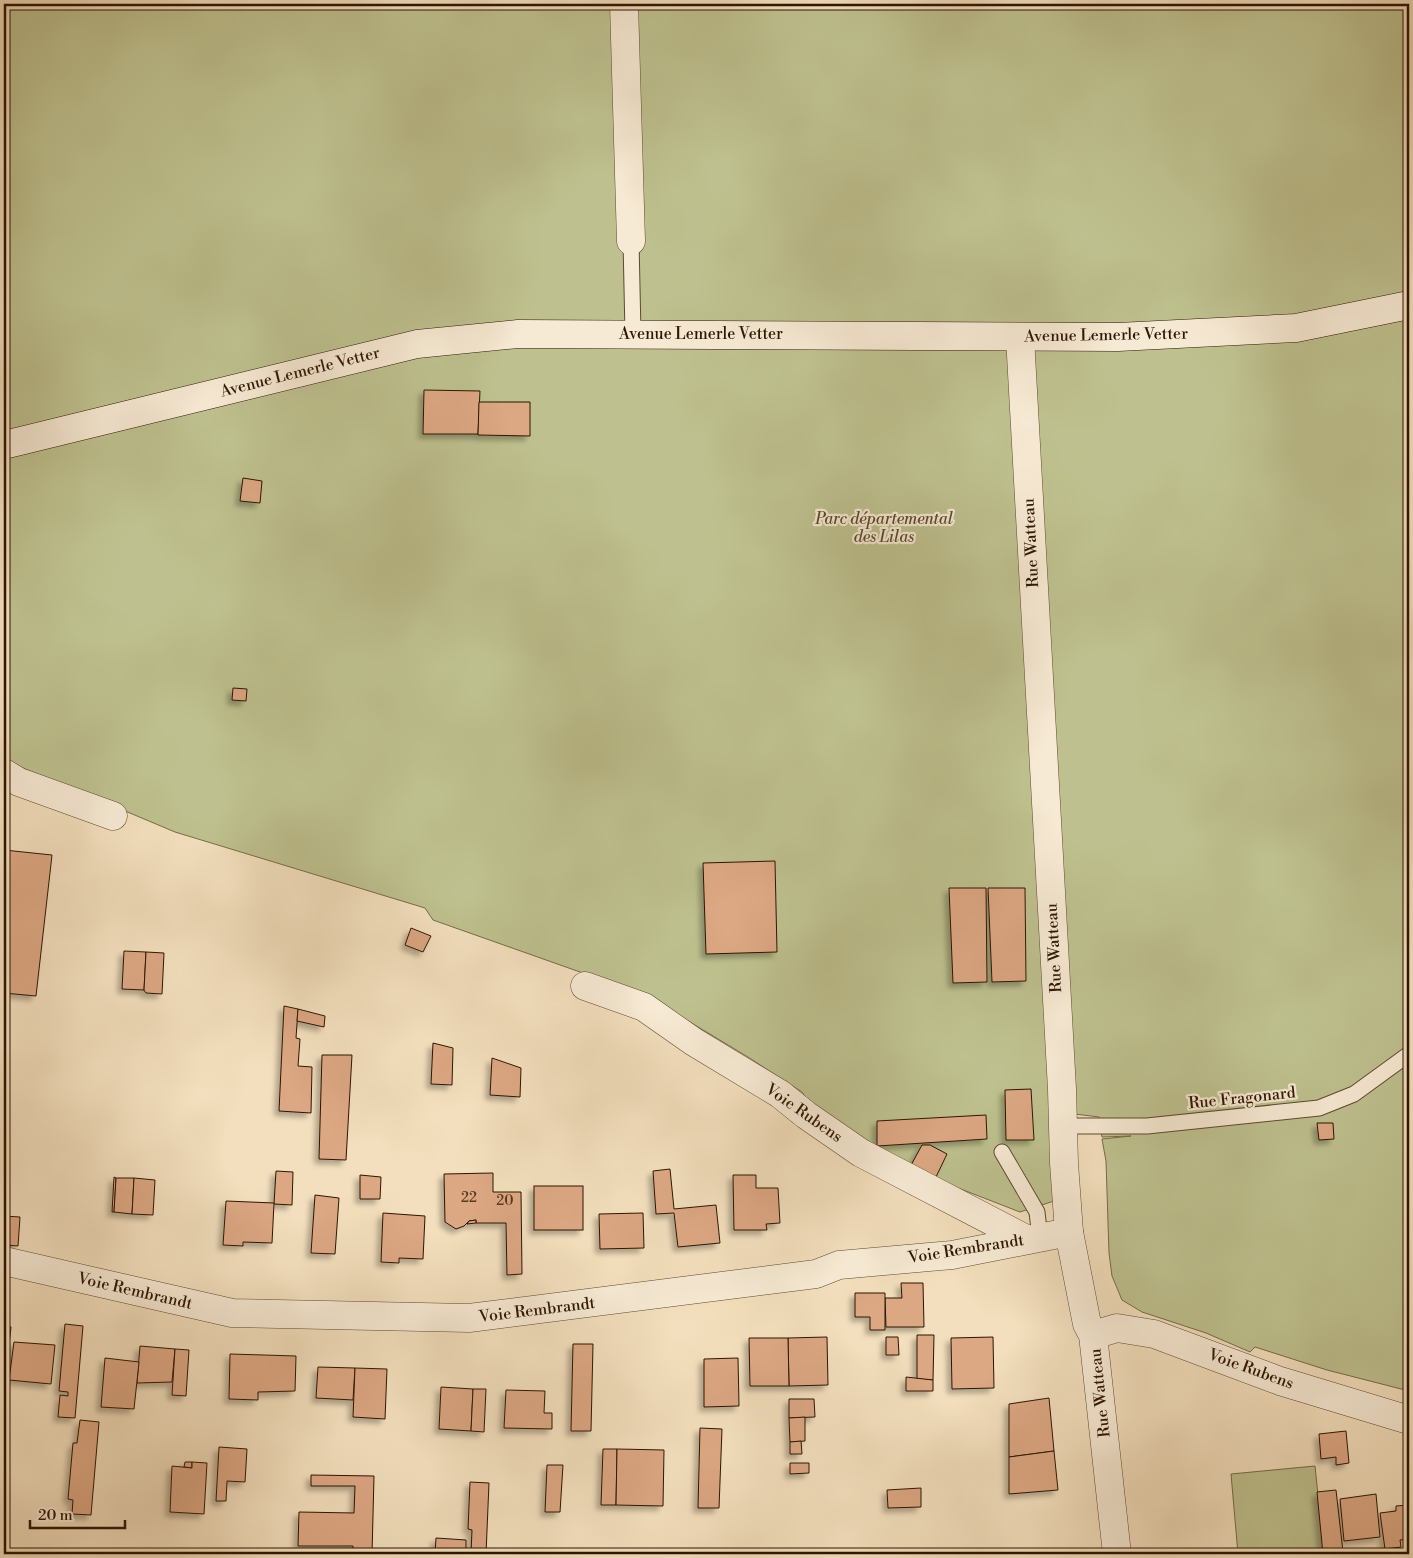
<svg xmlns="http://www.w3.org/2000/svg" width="1413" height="1558" viewBox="0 0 1413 1558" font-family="'Libre Bodoni',serif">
  <defs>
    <filter id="shadow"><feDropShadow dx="-4.5" dy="4.5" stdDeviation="2.5" flood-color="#0004"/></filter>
  </defs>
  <rect width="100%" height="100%" fill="#f3dfbd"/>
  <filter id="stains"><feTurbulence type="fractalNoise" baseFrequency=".004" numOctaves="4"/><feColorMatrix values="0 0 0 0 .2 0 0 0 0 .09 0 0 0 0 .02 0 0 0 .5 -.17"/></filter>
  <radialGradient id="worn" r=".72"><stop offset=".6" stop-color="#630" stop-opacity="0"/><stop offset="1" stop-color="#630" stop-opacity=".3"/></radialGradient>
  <g fill="#bec18f" stroke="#766b48">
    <path d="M4,4H1409V1391L1327,1370L1255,1347L1250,1352L1206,1333L1142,1312L1122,1300L1112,1276L1109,1253L1106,1161L1102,1139L1131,1136L1102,1137L1099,1117L1050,1111L1054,1201L1020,1212L935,1179L817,1113L802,1092L748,1057L645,995L433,920L425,908L175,832L4,760Z"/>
    <path d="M1315,1466L1324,1554H1238L1231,1474Z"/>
  </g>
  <g fill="#dca783" stroke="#2d1500" filter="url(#shadow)">
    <path d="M424,390L480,391L478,434H423Z"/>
    <path d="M479,402H530V436L478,435Z"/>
    <path d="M243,478L262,481L260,503L240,501Z"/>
    <path d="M233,688L247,689L246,701L232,700Z"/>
    <path d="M4,850L52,855L36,996L4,993Z"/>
    <path d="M775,861L777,952L706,954L703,863Z"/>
    <path d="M949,888H986L987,982L953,983Z"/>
    <path d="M988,888H1025L1026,981L992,982Z"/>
    <path d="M411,928L431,936L423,952L405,945Z"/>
    <path d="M124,951L146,952L144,990L122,989Z"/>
    <path d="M146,952L164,953L162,994L146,993L144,990Z"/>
    <path d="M284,1006L298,1009L296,1038L300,1039L298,1066L312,1067L311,1113L279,1111Z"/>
    <path d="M298,1009L325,1016L324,1027L297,1021Z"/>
    <path d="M433,1043L453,1048L452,1085L431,1084Z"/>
    <path d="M322,1055H352L346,1160L319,1159Z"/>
    <path d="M492,1058L521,1068L520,1097L490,1095Z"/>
    <path d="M1031,1089L1034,1140H1006L1005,1090Z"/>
    <path d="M986,1115L987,1139L877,1146V1121Z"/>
    <path d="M1317,1123H1333L1334,1139L1319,1140Z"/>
    <path d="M922,1145H930L947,1154L935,1179L910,1167Z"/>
    <path d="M670,1169L674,1209L716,1205L720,1243L678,1247L674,1213L656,1214L653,1171Z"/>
    <path d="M276,1171L293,1172L292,1205L274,1204Z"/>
    <path d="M493,1173V1192H521L522,1274L507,1275L506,1223H476V1220L469,1221L464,1226L456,1229L445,1222L444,1174Z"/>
    <path d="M360,1175L381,1177L380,1199H360Z"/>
    <path d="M733,1175H756V1188H778L780,1223L766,1224L767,1230H734Z"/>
    <path d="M114,1177L116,1178L114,1212H112Z"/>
    <path d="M116,1178H134L132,1214L114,1212Z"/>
    <path d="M134,1178L155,1180L153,1215L132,1214Z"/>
    <rect x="534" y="1186" width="49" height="44"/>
    <path d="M315,1195L339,1198L335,1254L311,1253Z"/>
    <path d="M226,1201L274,1203L272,1243L243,1242V1246L223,1245Z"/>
    <path d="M4,1210V1216L20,1217L18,1246L4,1245Z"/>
    <path d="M383,1213L425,1216L423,1259L399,1258V1263L381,1262Z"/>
    <path d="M643,1213L644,1248L600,1249L599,1214Z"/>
    <path d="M476,1220V1223L467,1224L469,1221Z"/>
    <path d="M901,1283H923L924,1327H886L885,1298H902Z"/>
    <path d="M855,1293H885V1330H870V1317H855Z"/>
    <path d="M65,1324L83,1326L75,1418L58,1417L60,1395L68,1396V1392L59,1391Z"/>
    <path d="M4,1326L11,1327L7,1363L4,1362Z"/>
    <path d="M917,1335H934L933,1380L917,1379Z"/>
    <path d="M827,1337L828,1385L789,1386L788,1338Z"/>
    <path d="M886,1337H898L899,1355H886Z"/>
    <path d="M993,1337L994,1388L952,1389L951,1338Z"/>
    <path d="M749,1338H788L789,1386H750Z"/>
    <path d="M14,1342L55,1345L51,1384L9,1380Z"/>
    <path d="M573,1344H593L591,1431H571Z"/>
    <path d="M140,1346L175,1349L172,1382L137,1383Z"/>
    <path d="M175,1349L189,1350L186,1396L172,1395Z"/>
    <path d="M230,1354L296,1356L295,1391L258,1392V1400L229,1399Z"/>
    <path d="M105,1358L139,1362L134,1409L101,1407Z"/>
    <path d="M738,1358L739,1406L704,1407V1359Z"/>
    <path d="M318,1367L355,1368L353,1400L316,1398Z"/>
    <path d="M355,1368L387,1369L385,1419L353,1417Z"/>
    <path d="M4,1371L9,1372L6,1402L4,1401Z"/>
    <path d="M906,1377L933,1380V1391H906Z"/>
    <path d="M441,1387L473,1389L471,1431L439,1429Z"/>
    <path d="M473,1389H486L484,1432L471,1431Z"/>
    <path d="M506,1390L545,1391L544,1413H552V1429L504,1428Z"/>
    <path d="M1049,1398L1054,1451L1009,1457V1404Z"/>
    <path d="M789,1399H814L815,1417L789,1418Z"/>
    <path d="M805,1417V1441L790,1442L789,1418Z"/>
    <path d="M80,1420L99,1422L91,1515L72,1514L73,1500L68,1499L73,1443H77Z"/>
    <path d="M700,1428L722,1429L719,1508H698Z"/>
    <path d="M1346,1431L1349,1463L1336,1465V1457L1321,1459L1319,1434Z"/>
    <path d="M801,1441L802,1454H790V1442Z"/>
    <path d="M219,1447L247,1449L245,1482L227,1481L226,1501H216Z"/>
    <path d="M603,1449H617L616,1505H601Z"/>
    <path d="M617,1449L664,1450L663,1506L616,1505Z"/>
    <path d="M1054,1451L1058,1490L1009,1494V1457Z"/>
    <path d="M185,1462H192V1468L184,1467Z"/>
    <path d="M192,1462L207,1463L204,1514L170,1512L172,1466L192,1468Z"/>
    <path d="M790,1463H809V1473L790,1474Z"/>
    <path d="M547,1465H563L560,1512H545Z"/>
    <path d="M311,1475L374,1476L372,1554H353V1546H298L299,1512L354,1513L355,1486H311Z"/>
    <path d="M470,1482L489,1483L486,1554H471L472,1530L468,1529Z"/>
    <path d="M921,1488V1507L888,1508L887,1490Z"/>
    <path d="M1336,1490L1343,1552L1323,1554L1317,1492Z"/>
    <path d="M1376,1494L1380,1537L1344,1541L1340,1499Z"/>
    <path d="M1409,1505V1539L1400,1540L1401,1547L1385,1549L1380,1513L1396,1511V1506Z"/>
    <path d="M436,1538L466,1540V1554H435Z"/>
    <path d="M1402,1552V1554H1387V1553Z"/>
  </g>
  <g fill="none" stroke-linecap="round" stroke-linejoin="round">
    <defs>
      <g id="lane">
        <path d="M631,241L633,333"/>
        <path d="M1062,1126H1147L1319,1108L1354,1094L1409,1054"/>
        <path d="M1002,1152L1037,1212L1040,1238"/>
      </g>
      <g id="street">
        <path d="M624,4L631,241"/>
        <path d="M1020,337L1062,1089L1064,1163L1069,1232L1087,1324L1093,1335L1117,1554"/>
        <path d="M4,773L19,782L113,816"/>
        <path d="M585,986L644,1007L694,1042L780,1094L806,1115L861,1153L1026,1239"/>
        <path d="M4,1261L232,1313L469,1318L816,1274L839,1265L952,1255L1069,1232"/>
        <path d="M1093,1335L1117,1328L1154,1334L1280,1381L1409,1420"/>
      </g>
      <path id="secondary" d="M4,445L417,344L518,334L1118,337L1296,328L1409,305"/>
    </defs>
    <use href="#lane" stroke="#5e482f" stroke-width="17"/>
    <use href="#street" stroke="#5e482f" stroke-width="29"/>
    <use href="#secondary" stroke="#2d1500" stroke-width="29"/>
    <use href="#lane" stroke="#f7ead4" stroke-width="15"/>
    <use href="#street" stroke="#f7ead4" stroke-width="28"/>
    <use href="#secondary" stroke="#f7ead4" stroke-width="28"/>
  </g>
  <g text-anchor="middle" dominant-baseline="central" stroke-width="4.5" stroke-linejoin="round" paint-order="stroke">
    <g font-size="14" fill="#593a21">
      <text x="469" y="1198">22</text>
      <text x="505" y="1201">20</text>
    </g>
    <g font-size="16" fill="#2d1500" stroke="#f7ead4">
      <text x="701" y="334">Avenue Lemerle Vetter</text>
      <text transform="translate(1106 335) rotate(-1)">Avenue Lemerle Vetter</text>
      <text transform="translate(300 372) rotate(-14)">Avenue Lemerle Vetter</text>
      <text transform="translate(1031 543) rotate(-93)">Rue Watteau</text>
      <text transform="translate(1054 948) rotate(-93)">Rue Watteau</text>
      <text transform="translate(1242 1098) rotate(-6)">Rue Fragonard</text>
      <text transform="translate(804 1113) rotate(35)">Voie Rubens</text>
      <text transform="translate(966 1249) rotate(-9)">Voie Rembrandt</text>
      <text transform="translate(135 1291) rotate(13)">Voie Rembrandt</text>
      <text transform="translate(537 1310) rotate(-7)">Voie Rembrandt</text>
      <text transform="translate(1251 1369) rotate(20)">Voie Rubens</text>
      <text transform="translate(1100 1393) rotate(-96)">Rue Watteau</text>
    </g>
    <g font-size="16" font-style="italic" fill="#58492b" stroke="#f7ead4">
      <text x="884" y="519">Parc départemental<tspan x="884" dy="18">des Lilas</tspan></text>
    </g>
  </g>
  <rect width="1413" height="1558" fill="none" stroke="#f3dfbd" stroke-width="20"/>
  <rect x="5" y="5" width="1403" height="1548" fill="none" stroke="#2d1500" stroke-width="2.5"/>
  <rect x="10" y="10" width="1393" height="1538" fill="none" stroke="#2d1500"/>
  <path d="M30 1520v8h95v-8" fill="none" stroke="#2d1500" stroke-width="2.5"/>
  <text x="38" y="1520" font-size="15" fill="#2d1500" stroke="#f7ead4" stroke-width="4" paint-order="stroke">20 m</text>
  <rect width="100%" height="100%" filter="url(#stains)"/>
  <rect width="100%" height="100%" fill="url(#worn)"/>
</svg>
